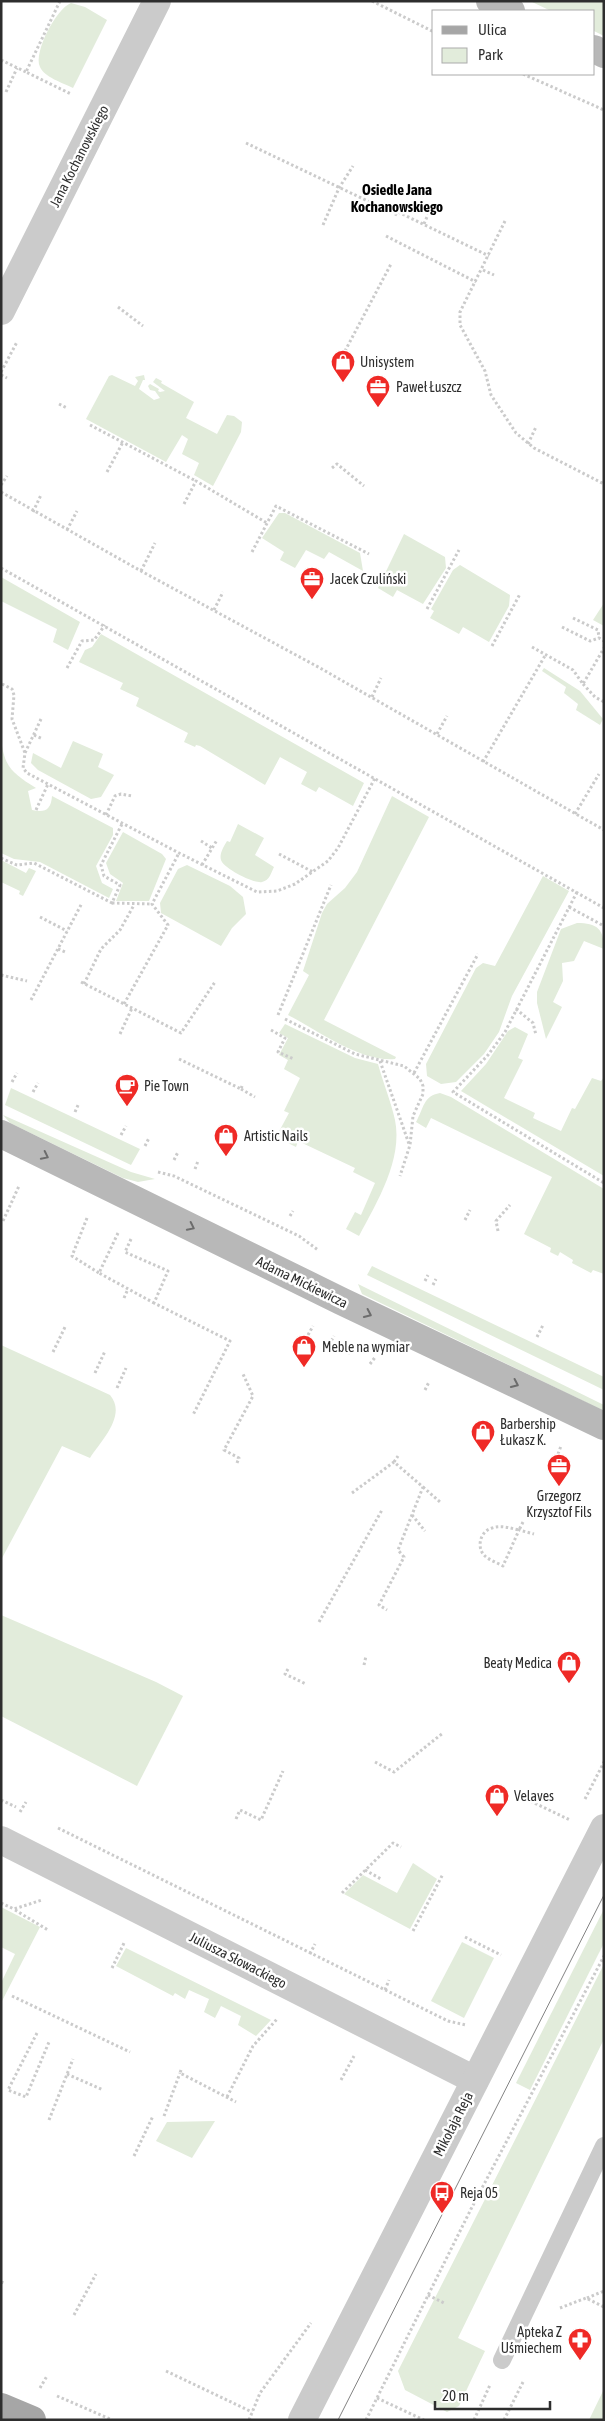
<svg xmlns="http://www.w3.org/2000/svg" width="605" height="2421" viewBox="0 0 605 2421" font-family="'Asap Condensed',sans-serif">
  <rect width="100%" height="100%" fill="#fff"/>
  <g fill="#e2ecdb">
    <path d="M530,1H604V36L594,31V11H551Z"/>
    <path d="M71,3L85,7L107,20L73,88C63,83 44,77 40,67C33,52 57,8 71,3Z"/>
    <path d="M112,375L135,386L138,381L135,377L144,375L145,380H143L139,389L154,400L160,398L155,391L150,390L148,386L150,384L159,389L158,391L160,392L165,391L153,382L156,378L162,381L161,383L194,402L186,418L217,434L227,415L234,416L242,422L241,432L213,486L194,475L199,463L182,454L188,439L182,435L166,462L86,419L109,376Z"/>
    <path d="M279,513H285L360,553L363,571L329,552L324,559L306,550L295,568L280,560L284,552L262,538Z"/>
    <path d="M404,534L445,557L446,568L423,604L397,590L393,597L378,588Z"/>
    <path d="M460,565L510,595L509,606L489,642L463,627L459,634L430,618L434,611L431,609L453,570Z"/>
    <path d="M1,577L80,622L68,650L53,642L57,629L1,601Z"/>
    <path d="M604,603V626L593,620Z"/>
    <path d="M101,634L364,783L353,806L319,787L316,792L301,784L307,772L280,757L265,785L200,746L196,745L195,747L184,742L188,733L136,706L139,698L120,689L123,683L79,662L85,650L92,647Z"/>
    <path d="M544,668L580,691L603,719L600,725L576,710L578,704L564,693L566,687L542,671Z"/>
    <path d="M1,738C4,767 12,773 36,788L28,791L32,810C45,813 51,810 52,796L113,828V835L96,866L102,883L113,889L109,898L40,862L14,859L1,853Z"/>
    <path d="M73,741L103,754L98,767L114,775L101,797L91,799L38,770L31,763L33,753L61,768Z"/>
    <path d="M392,796L429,817L324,1020L396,1057L395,1059C360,1062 319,1031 288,1015L309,975L303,971L322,913L327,904L345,888L357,872Z"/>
    <path d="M238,824L264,838L255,855L274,867C271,873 270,880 262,882C254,884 223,868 221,860C219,854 224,846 227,841L230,842Z"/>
    <path d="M123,832L162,854L166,859L149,901H116L123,883L110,874L106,863Z"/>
    <path d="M1,860L26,873L29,868L36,871L23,896L19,894L20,891L1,882Z"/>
    <path d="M187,865L230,886L243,897L246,914L232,928L221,946L161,913L160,903L178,869Z"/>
    <path d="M543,876L569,891L512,996L499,1032L484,1054L456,1082L441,1084L427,1076L426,1064L476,968L483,963L495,966Z"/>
    <path d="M577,923C597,923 604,929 604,949L584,941L574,961L562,963L563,981L553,1002L562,1007L546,1039L537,1003V992L561,929Z"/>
    <path d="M285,1024L355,1058L378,1064C383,1083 391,1101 395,1120C403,1160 377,1202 359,1236L346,1229L355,1212L361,1215L375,1183L353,1172L355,1168L298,1141L296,1147L276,1137L289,1113L284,1111L300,1078L284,1069L288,1060L279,1055L288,1038L279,1033Z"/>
    <path d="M515,1027L528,1034L518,1058L523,1060L504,1098L535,1113L533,1118L561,1131L572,1108L575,1109L592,1078L601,1081L604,1077V1176L461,1091L486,1064L508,1031Z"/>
    <path d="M11,1088L140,1149L131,1165L5,1105Z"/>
    <path d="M440,1093L451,1097L604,1189V1274L593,1270L591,1273L572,1263L573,1260L560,1252L558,1256L550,1252L551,1248L524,1234L552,1177L431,1118L426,1128L416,1122C424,1108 423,1096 440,1093Z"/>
    <path d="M3,1115L131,1172L155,1179L138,1182L123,1178L10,1123Z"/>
    <path d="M372,1266L604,1377V1390L367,1275Z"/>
    <path d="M358,1284L604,1405V1411L362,1294Z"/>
    <path d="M1,1345L110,1395C127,1415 102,1440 90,1458L62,1446L1,1560Z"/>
    <path d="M1,1615L156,1682L183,1696L137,1786L1,1716Z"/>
    <path d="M413,1863L437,1879L410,1929L344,1894L363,1875L397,1893Z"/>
    <path d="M1,1907L40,1927L1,2003V1983L15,1954L1,1947Z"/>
    <path d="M604,1909V1943L530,2090L516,2083Z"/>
    <path d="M462,1942L494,1958L464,2018L431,2001Z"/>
    <path d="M126,1948L271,2020L256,2036L238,2025L241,2016L221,2006L215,2018L204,2012L209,1999L189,1990L185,1999L175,1993L173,1996L116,1966Z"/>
    <path d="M604,1964V2039L458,2338L485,2351L459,2406L447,2412L405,2390L398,2371Z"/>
    <path d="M215,2121L192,2158L156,2141L167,2122Z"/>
    <path d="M604,2389V2420H589Z"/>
  </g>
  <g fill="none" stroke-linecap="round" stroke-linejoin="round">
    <g stroke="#cbcbcb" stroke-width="3" stroke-dasharray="2.5 2.5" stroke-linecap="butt">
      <path d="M60,1L26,72L71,94"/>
      <path d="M372,1L434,32"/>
      <path d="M1,60L26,72"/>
      <path d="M523,74L604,110"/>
      <path d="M6,92L17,68"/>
      <path d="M246,143L397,215"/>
      <path d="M398,212L489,256"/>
      <path d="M505,221L460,312V325L485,371L491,395L516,433L534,448L604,484"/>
      <path d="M424,224L429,212"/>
      <path d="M323,225L339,188L353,166"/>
      <path d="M386,236L476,282"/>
      <path d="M483,270L494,275"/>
      <path d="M118,307L143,326"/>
      <path d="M345,351L391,264"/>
      <path d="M1,372L17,342"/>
      <path d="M1,375L7,378"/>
      <path d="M59,404L67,408"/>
      <path d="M90,425L196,481"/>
      <path d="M528,444L536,427"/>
      <path d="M332,468L337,464L364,486"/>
      <path d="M107,472L123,442"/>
      <path d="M1,485L7,476"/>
      <path d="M1,492L141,571L320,668L604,830"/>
      <path d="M184,504L196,481L267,523"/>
      <path d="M33,512L41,495"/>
      <path d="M67,530L77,511"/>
      <path d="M252,552L276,506L369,554"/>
      <path d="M1,568L604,908"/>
      <path d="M141,571L155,543"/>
      <path d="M427,609L459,550"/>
      <path d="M214,610L223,592"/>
      <path d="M573,618L598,630L599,638"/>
      <path d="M562,627L590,641L599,638L604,641"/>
      <path d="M492,646L520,594"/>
      <path d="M532,647L573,670L583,684L604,648"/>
      <path d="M67,668L82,641L94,640L105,625"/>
      <path d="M2,684L12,689L14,695L12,719L25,753"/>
      <path d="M583,684L595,697L604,702"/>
      <path d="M372,697L381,678"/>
      <path d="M41,719L25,753L23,768L27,773L179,853L257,892L277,891L295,884L328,861L338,848L375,778"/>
      <path d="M437,734L447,716"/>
      <path d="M34,735L43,739"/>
      <path d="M483,762L546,654"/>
      <path d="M36,810L48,784"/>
      <path d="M575,814L599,774"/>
      <path d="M106,815L115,796L121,794L132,796"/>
      <path d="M201,841L212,848"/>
      <path d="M279,854L313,872"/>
      <path d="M1,858L17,865L34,863L112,903L120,885L104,876L101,865L122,824"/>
      <path d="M202,865L217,840"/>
      <path d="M577,892L505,1032L488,1055L453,1092L604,1183"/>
      <path d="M112,903L152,904"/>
      <path d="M569,907L604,926"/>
      <path d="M40,917L67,931"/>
      <path d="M58,949L65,952"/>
      <path d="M1,975L27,981"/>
      <path d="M81,982L181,1033L215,982"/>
      <path d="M84,984L101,949L120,930L134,905"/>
      <path d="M31,1000L82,903"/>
      <path d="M124,1004L168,925L152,904L179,853"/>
      <path d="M516,1009L533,1023L536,1035"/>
      <path d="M278,1015L331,885"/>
      <path d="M285,1019L355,1054L404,1066L420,1079L423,1086V1094L413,1116L410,1145L400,1176"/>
      <path d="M271,1030L285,1038L278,1052L294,1059"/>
      <path d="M120,1034L132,1008"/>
      <path d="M179,1059L241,1089L242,1086"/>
      <path d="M380,1061L409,1144"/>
      <path d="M414,1073L478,954"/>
      <path d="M12,1082L17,1073"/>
      <path d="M241,1089L255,1097"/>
      <path d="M33,1092L38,1083"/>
      <path d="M75,1112L79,1103"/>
      <path d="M121,1135L126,1126"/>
      <path d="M145,1146L149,1138"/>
      <path d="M174,1160L178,1152"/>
      <path d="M195,1169L198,1161"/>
      <path d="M158,1172L174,1176L299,1236L318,1250"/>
      <path d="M290,1216L293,1211"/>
      <path d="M87,1218L72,1256L99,1273"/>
      <path d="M465,1220L470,1210"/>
      <path d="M3,1221L19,1186"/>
      <path d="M498,1231L496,1221L510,1205"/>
      <path d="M118,1233L99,1273L154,1303"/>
      <path d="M131,1239L125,1252L168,1271L154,1303L230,1341L193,1415"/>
      <path d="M425,1281L428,1275"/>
      <path d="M433,1285L436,1279"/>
      <path d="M124,1298L128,1289"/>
      <path d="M308,1335L313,1326"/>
      <path d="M537,1337L543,1325"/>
      <path d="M329,1345L334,1336"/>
      <path d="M53,1352L66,1325"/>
      <path d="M348,1354L352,1345"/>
      <path d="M370,1364L376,1356"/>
      <path d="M95,1373L105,1351"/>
      <path d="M117,1388L126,1368"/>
      <path d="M425,1390L429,1382"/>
      <path d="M501,1426L504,1418"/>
      <path d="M558,1454L561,1446"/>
      <path d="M394,1462L398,1456"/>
      <path d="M237,1463L239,1458L224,1450L253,1396L243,1374"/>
      <path d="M423,1487L440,1502"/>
      <path d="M352,1493L394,1462L423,1487L398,1550L404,1557L379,1605L387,1610"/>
      <path d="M412,1515L425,1531"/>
      <path d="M523,1522L519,1530C510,1528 501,1525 492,1528C480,1531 476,1548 485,1556C489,1560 498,1563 503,1566L519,1530L534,1534"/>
      <path d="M319,1622L382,1510"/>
      <path d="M364,1665L366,1656"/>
      <path d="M288,1669L285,1674L306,1684"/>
      <path d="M375,1762L394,1772L443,1733"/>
      <path d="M526,1799L570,1820"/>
      <path d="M585,1799L604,1762"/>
      <path d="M1,1800L16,1807"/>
      <path d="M20,1812L26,1802"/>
      <path d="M236,1819L240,1810L261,1820L283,1771"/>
      <path d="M58,1828L448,2021L466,2025"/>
      <path d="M365,1870L381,1879"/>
      <path d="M342,1893L393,1843L401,1847"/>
      <path d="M1,1903L14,1909L42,1900"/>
      <path d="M15,1910L48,1930"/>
      <path d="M413,1931L443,1874"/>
      <path d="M465,1937L501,1955"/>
      <path d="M310,1954L315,1944"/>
      <path d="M112,1968L125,1941"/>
      <path d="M385,1990L389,1980"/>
      <path d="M12,1996L130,2052"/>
      <path d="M37,2033L8,2090L26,2097L49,2042"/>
      <path d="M181,2070L180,2073L236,2102"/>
      <path d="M67,2074L103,2090"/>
      <path d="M341,2080L354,2056"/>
      <path d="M227,2097L253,2046L277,2019"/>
      <path d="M164,2116L180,2073"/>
      <path d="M49,2120L73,2059"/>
      <path d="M134,2156L153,2116"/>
      <path d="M1,2282L4,2283"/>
      <path d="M428,2295L444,2303"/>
      <path d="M587,2298L604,2291"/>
      <path d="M560,2308L586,2298L604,2307"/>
      <path d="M74,2315L96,2274"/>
      <path d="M166,2371L252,2412"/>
      <path d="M40,2388L47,2376"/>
      <path d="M57,2396L112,2420"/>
      <path d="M377,2398L424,2420"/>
      <path d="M249,2420L260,2393L311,2323"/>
      <path d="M366,2420L471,2209L604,1956"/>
      <path d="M474,2420L490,2385"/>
      <path d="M504,2420L524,2380"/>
    </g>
    <path stroke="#cbcbcb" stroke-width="18" d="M502,2360L604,2146"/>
    <g stroke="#cbcbcb" stroke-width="28">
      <path d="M1,311L157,1"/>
      <path d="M1,1840L475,2080"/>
      <path d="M302,2420L604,1828"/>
    </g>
    <g stroke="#b8b8b8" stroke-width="28">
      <path d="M490,1L511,11"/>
      <path d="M594,49L604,54"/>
      <path d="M1,1134L341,1301L604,1426"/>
    </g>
    <path stroke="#a6a6a6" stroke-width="28" d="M1,2407L32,2420"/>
    <path stroke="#838383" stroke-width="1" d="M338,2420L604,1895"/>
  </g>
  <defs><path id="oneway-chevron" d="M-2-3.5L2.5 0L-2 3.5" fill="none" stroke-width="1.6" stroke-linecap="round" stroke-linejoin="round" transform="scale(1.25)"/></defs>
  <g stroke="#6c6c6c">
    <use href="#oneway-chevron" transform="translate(45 1156) rotate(26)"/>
    <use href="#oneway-chevron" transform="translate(191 1227) rotate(26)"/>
    <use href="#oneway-chevron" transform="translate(368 1314) rotate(25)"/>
    <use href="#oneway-chevron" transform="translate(515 1384) rotate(25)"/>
  </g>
  <defs>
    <symbol id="shop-pin" viewBox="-11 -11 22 30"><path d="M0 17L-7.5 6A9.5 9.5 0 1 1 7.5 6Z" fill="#ef2a26" stroke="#fff"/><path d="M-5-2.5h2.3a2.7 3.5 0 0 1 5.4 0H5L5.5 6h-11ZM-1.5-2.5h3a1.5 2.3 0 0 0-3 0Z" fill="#fff"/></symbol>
    <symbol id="office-pin" viewBox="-11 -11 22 30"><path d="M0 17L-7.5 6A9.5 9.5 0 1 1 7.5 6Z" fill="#ef2a26" stroke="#fff"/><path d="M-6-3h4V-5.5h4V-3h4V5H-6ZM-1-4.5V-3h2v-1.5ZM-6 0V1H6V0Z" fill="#fff"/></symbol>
    <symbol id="cafe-pin" viewBox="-11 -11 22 30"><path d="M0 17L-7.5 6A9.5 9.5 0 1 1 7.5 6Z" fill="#ef2a26" stroke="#fff"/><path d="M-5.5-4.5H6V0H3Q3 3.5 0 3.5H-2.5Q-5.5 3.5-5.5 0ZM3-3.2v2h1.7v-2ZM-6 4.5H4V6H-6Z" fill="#fff"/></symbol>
    <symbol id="bus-pin" viewBox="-11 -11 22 30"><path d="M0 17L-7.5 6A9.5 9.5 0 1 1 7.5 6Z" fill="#ef2a26" stroke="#fff"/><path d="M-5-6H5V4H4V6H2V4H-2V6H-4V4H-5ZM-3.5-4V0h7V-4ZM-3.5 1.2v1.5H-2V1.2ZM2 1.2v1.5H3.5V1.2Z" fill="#fff"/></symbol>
    <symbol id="pharmacy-pin" viewBox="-11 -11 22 30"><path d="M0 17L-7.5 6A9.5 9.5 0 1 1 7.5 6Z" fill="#ef2a26" stroke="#fff"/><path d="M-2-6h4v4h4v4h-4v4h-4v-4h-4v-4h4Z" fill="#fff"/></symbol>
  </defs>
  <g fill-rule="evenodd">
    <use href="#shop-pin" x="329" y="348" width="28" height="38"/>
    <use href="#office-pin" x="364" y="373" width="28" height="38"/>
    <use href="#office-pin" x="298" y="565" width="28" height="38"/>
    <use href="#cafe-pin" x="113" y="1072" width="28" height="38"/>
    <use href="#shop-pin" x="212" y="1122" width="28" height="38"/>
    <use href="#shop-pin" x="290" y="1333" width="28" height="38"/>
    <use href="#shop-pin" x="469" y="1418" width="28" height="38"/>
    <use href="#office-pin" x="545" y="1452" width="28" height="38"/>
    <use href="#shop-pin" x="555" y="1649" width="28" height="38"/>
    <use href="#shop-pin" x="483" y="1782" width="28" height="38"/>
    <use href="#bus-pin" x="428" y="2179" width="28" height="38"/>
    <use href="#pharmacy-pin" x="566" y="2326" width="28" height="38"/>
  </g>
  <g text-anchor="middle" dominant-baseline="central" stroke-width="5" stroke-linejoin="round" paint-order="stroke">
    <g font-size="14" fill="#2e2e2e" stroke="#fff">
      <text transform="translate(79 156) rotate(-63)">Jana Kochanowskiego</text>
      <text transform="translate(302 1282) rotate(26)">Adama Mickiewicza</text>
      <text transform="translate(238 1960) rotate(27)">Juliusza Słowackiego</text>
      <text transform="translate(453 2124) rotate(-63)">Mikołaja Reja</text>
    </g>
    <g font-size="14" fill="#2e2e2e" stroke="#fff" text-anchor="start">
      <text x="360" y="362">Unisystem</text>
      <text x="396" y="387">Paweł Łuszcz</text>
      <text x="330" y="579">Jacek Czuliński</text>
      <text x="144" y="1086">Pie Town</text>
      <text x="244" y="1136">Artistic Nails</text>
      <text x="322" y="1347">Meble na wymiar</text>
      <text x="500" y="1424">Barbership<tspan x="500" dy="16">Łukasz K.</tspan></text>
      <text x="559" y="1496" text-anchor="middle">Grzegorz<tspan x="559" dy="16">Krzysztof Fils</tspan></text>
      <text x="552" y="1663" text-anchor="end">Beaty Medica</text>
      <text x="514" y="1796">Velaves</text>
      <text x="460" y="2193">Reja 05</text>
      <text x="562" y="2332" text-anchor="end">Apteka Z<tspan x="562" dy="16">Uśmiechem</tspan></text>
    </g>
    <g font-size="15" font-weight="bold" fill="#000" stroke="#fff">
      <text x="397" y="189">Osiedle Jana<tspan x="397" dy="17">Kochanowskiego</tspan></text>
    </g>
  </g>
  <rect width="605" height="2421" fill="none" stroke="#2e2e2e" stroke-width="5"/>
  <rect x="432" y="10" width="162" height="65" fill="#ffffff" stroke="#ababab"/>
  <rect x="442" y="26" width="25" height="8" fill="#a6a6a6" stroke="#ababab"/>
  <text x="478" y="35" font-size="15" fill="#2e2e2e">Ulica</text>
  <rect x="442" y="48" width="25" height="15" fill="#e2ecdb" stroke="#ababab"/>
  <text x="478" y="60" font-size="15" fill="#2e2e2e">Park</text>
  <path d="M435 2401v8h115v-8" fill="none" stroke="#2e2e2e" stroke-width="2.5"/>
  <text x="442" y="2401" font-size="15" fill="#2e2e2e" stroke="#ffffff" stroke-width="4" paint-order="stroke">20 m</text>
</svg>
